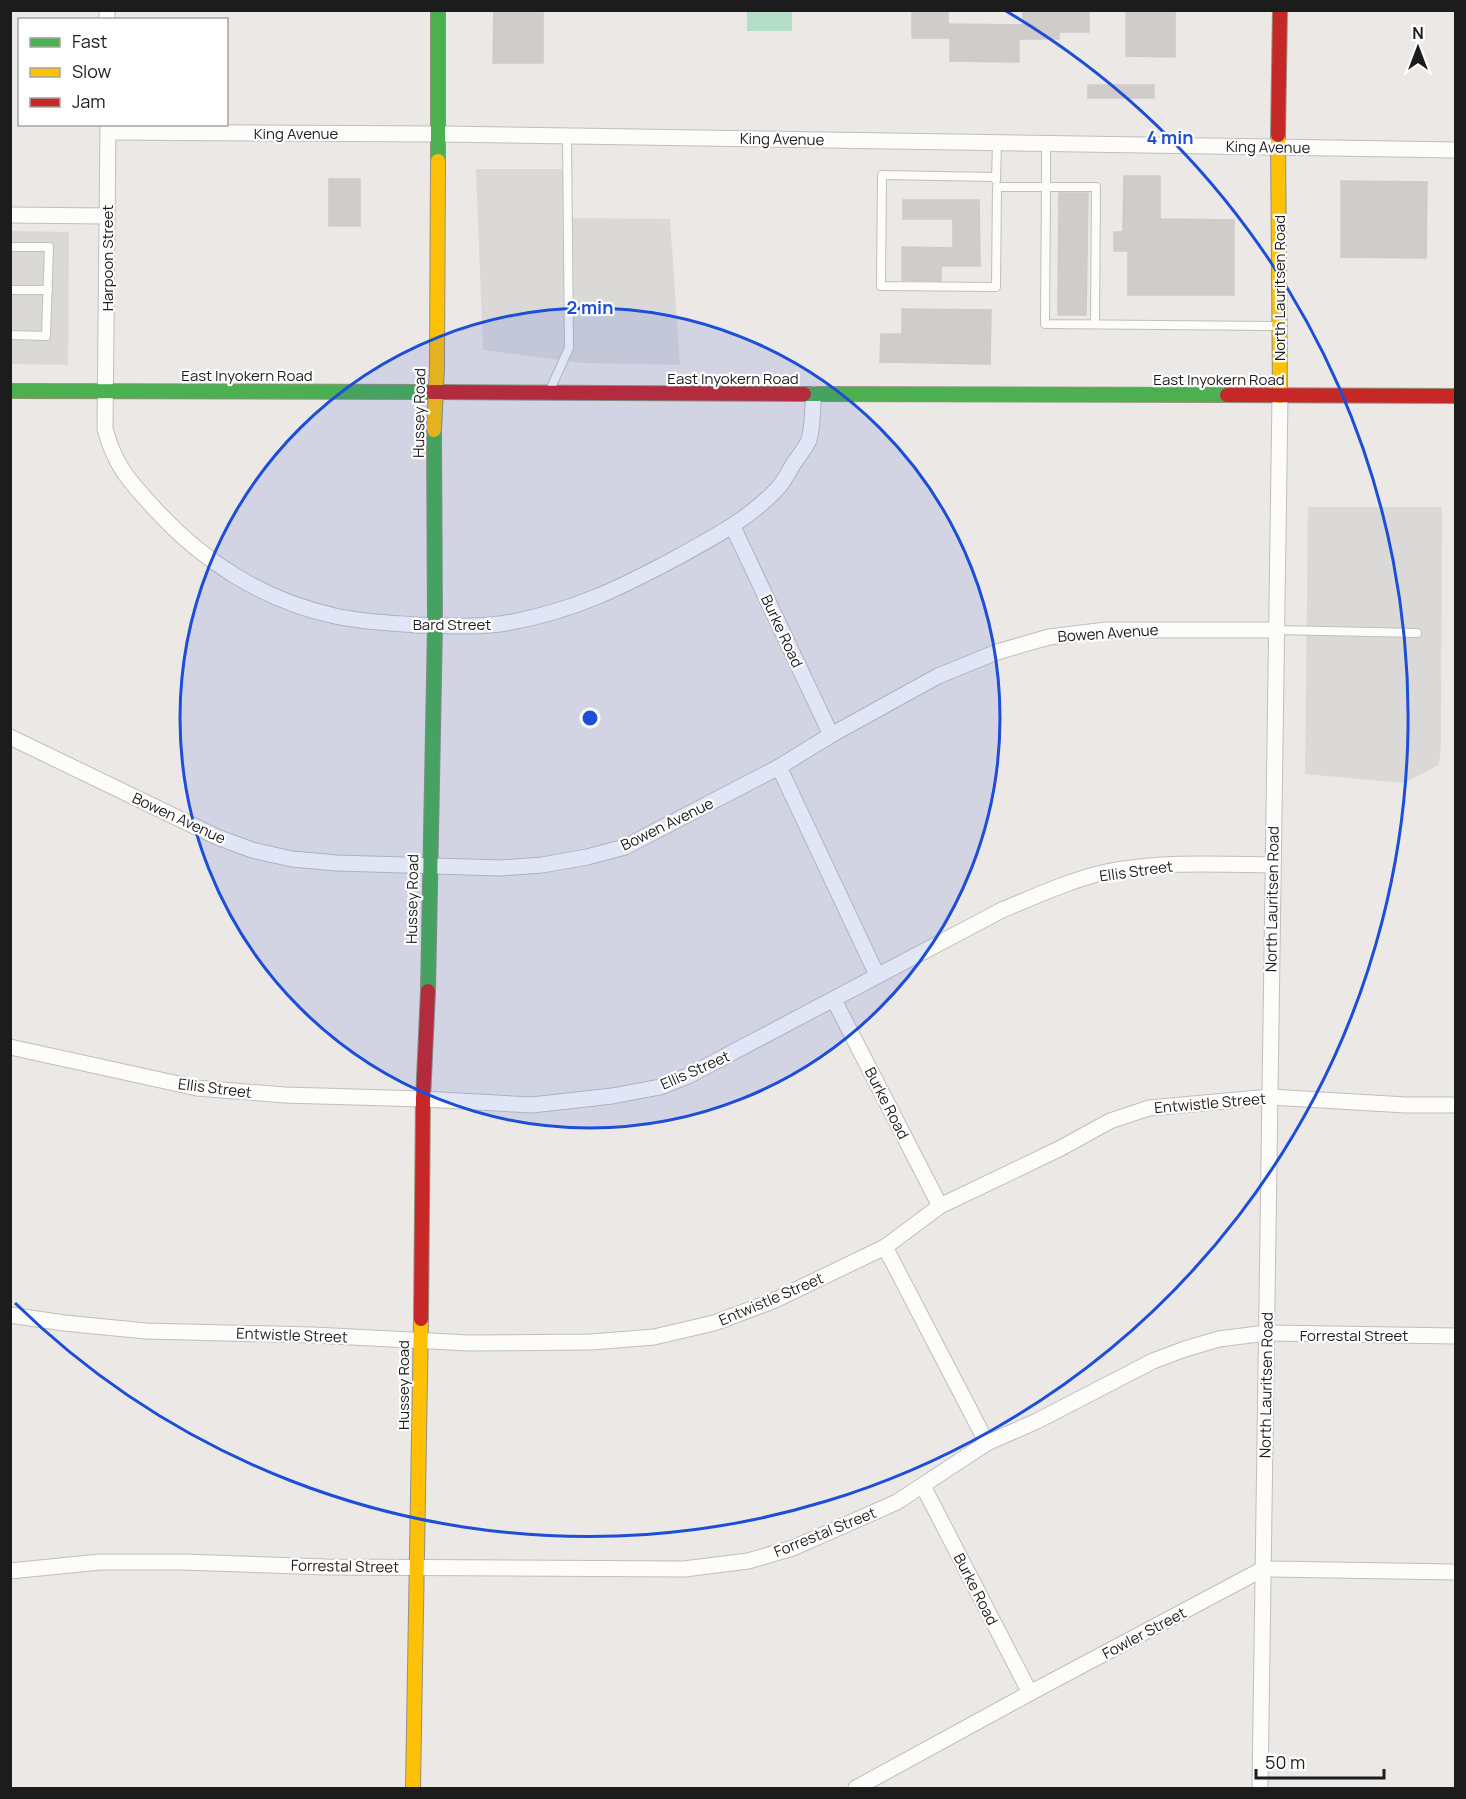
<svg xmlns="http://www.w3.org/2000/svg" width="1466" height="1799" viewBox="0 0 1466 1799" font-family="Manrope,sans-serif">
  <rect width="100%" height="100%" fill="#ebe8e5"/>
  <rect fill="#b5dec8" x="747" y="11" width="45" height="20"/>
  <g fill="#dbd9d8">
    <path d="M476,169H568L571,218L670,219L680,365L581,363L483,350Z"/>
    <path d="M11,231L69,232L68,365L11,364Z"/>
    <path d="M1308,507H1442L1441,744L1439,765L1403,783L1305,774Z"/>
  </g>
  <g fill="#d0ccca" stroke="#cecac7" stroke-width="1.5">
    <path d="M494,10H543V63H493Z"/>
    <path d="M912,10H948V24L1023,25V10H1089V32H1059V39H1019V62L950,61V38H912Z"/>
    <path d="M1126,10L1175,12V57L1126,56Z"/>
    <rect x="1088" y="85" width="66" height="13"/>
    <path d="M1124,176H1160V219L1234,220V295H1128V251H1114V232H1123Z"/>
    <rect x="329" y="179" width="31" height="47"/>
    <path d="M1341,181L1427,182L1426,258L1341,257Z"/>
    <path d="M1059,193H1088L1086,315H1058Z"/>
    <path d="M903,200H979L980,266H941V281L902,280V247L953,248V219H903Z"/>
    <path d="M902,309L991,310L990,364L880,362L881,334H902Z"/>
  </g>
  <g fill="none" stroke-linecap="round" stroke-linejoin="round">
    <defs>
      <g id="lane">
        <path d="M1046,144V187H1096L1095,324"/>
        <path d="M996,177L882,175L881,286L996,287L997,187H1046L1045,324L1278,326"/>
        <path d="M996,180L997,143"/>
        <path d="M10,247H49L46,336L10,335"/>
        <path d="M10,290H48"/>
        <path d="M549,392L569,348L567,136"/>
        <path d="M1277,630L1417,633"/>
      </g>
      <g id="street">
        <path d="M107,10V20"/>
        <path d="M108,124L105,429C115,466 130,482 155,509C203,562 265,601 335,616C362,622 389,623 417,625C448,626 480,628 512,622C575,610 620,588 676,558C712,538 748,520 777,489C784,482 789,471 794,463C799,456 806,447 809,440C813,426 812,409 814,394"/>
        <path d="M108,132L439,134L1456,150"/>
        <path d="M10,215L106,216"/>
        <path d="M733,527L831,735"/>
        <path d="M10,737L217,837L252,850L292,859L337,863L501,868L542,865L587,857L625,847L779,767L831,735L938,676L997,652L1049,637L1106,630H1277"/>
        <path d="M779,767L877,975"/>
        <path d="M834,1000L940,1206"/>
        <path d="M10,1047L197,1088L285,1095L423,1099L532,1105L612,1096L660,1087L688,1076L1002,910C1036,896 1070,880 1106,872C1160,861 1217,864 1272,865"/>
        <path d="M885,1247L987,1443"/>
        <path d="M10,1315L64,1323L146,1331L313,1335L469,1343L591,1342L654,1337L714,1323L773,1301L885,1247L940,1206L1061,1148L1110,1121L1149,1108L1270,1097L1406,1105H1456"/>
        <path d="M923,1486L1030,1693"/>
        <path d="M10,1571L100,1562H183L326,1567L684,1569L748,1561L793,1548L897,1502L987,1443L1037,1421L1153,1361L1185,1349L1219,1339L1266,1333L1456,1336"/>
        <path d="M856,1788L1030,1693L1263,1569L1456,1572"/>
        <path d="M1260,1788L1280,396"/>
      </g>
      <g id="fast">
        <path d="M438,161V10"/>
        <path d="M10,391L431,392"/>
        <path d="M804,394L1227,395"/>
        <path d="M428,991L435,626L434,430"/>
      </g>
      <g id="slow">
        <path d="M1278,135L1280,396"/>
        <path d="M434,430L437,368L438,161"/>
        <path d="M413,1788L421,1319"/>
      </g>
      <g id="jam">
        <path d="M1278,135L1280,10"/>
        <path d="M431,392L804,394"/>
        <path d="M1227,395L1456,396"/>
        <path d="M421,1319L423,1099L428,991"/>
      </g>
    </defs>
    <use href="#lane" stroke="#c0bfbd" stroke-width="10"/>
    <use href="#street" stroke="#c0bfbd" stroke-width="17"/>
    <use href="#fast" stroke="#92927f" stroke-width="16"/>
    <use href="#slow" stroke="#92927f" stroke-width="16"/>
    <use href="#jam" stroke="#92927f" stroke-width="16"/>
    <use href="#lane" stroke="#fcfcfb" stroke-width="8"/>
    <use href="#street" stroke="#fcfcfb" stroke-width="15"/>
    <use href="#fast" stroke="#4caf50" stroke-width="14"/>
    <use href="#slow" stroke="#ffc107" stroke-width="14"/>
    <use href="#jam" stroke="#c62828" stroke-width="14"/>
  </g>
  <circle cx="590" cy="718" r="410" fill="#1d4ed8" fill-opacity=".12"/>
  <g fill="none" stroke="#1d4ed8" stroke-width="3">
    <circle cx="590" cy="718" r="410"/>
    <path d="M1006 11A820 820 0 1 1 15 1303"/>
  </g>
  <g text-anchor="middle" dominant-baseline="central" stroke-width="4.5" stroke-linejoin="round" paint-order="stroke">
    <g font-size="15" fill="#1c1c1c" stroke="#fff">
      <text x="296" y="133">King Avenue</text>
      <text transform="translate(782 139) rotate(1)">King Avenue</text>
      <text transform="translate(1268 147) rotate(1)">King Avenue</text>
      <text transform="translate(107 258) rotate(-90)">Harpoon Street</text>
      <text transform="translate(1279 288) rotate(-90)">North Lauritsen Road</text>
      <text x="247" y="375">East Inyokern Road</text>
      <text x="733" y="378">East Inyokern Road</text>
      <text x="1219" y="379">East Inyokern Road</text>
      <text transform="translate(419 413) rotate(-89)">Hussey Road</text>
      <text x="452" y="624">Bard Street</text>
      <text transform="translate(782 631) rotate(65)">Burke Road</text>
      <text transform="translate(1108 633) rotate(-4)">Bowen Avenue</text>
      <text transform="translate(179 818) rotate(25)">Bowen Avenue</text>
      <text transform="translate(667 824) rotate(-26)">Bowen Avenue</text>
      <text transform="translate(1136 871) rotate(-8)">Ellis Street</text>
      <text transform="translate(412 899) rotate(-89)">Hussey Road</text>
      <text transform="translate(1272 899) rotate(-89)">North Lauritsen Road</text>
      <text transform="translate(695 1070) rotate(-24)">Ellis Street</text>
      <text transform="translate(215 1088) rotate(7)">Ellis Street</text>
      <text transform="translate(887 1103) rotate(63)">Burke Road</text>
      <text transform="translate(1210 1103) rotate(-5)">Entwistle Street</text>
      <text transform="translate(771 1299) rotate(-23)">Entwistle Street</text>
      <text transform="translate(292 1335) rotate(2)">Entwistle Street</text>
      <text x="1354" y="1335">Forrestal Street</text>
      <text transform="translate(403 1385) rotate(-90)">Hussey Road</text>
      <text transform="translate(1266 1385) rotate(-89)">North Lauritsen Road</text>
      <text transform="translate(825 1532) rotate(-22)">Forrestal Street</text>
      <text transform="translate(345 1566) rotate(1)">Forrestal Street</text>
      <text transform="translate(976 1589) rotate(63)">Burke Road</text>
      <text transform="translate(1144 1633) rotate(-28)">Fowler Street</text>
    </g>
  </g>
  <circle cx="590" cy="718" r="9" fill="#1d4ed8" stroke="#fff" stroke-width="3"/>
  <g font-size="18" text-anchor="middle" font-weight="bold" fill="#1d4ed8" stroke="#fff" stroke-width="4.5" stroke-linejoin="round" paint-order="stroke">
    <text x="1170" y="144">4 min</text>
    <text x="590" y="314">2 min</text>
  </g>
  <rect width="1466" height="1799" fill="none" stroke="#1c1c1c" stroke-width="24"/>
  <rect x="18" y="18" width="210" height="108" fill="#ffffff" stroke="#a4a4a4" stroke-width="1.5"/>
  <rect x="30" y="38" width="30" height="9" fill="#4caf50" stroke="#a4a4a4" stroke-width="1.5"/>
  <text x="72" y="48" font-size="18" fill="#1c1c1c">Fast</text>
  <rect x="30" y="68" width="30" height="9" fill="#ffc107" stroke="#a4a4a4" stroke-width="1.5"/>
  <text x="72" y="78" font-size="18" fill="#1c1c1c">Slow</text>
  <rect x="30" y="98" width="30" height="9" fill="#c62828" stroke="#a4a4a4" stroke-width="1.5"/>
  <text x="72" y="108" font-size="18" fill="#1c1c1c">Jam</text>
  <g transform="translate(1418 48)" stroke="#ffffff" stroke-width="4.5" paint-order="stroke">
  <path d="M0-4.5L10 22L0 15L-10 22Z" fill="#1c1c1c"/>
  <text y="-9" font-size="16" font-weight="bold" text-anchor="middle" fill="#1c1c1c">N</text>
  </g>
  <path d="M1256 1769v9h128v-9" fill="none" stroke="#1c1c1c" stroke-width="3"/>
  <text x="1265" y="1769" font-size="18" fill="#1c1c1c" stroke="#ffffff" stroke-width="4.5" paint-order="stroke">50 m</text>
</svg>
